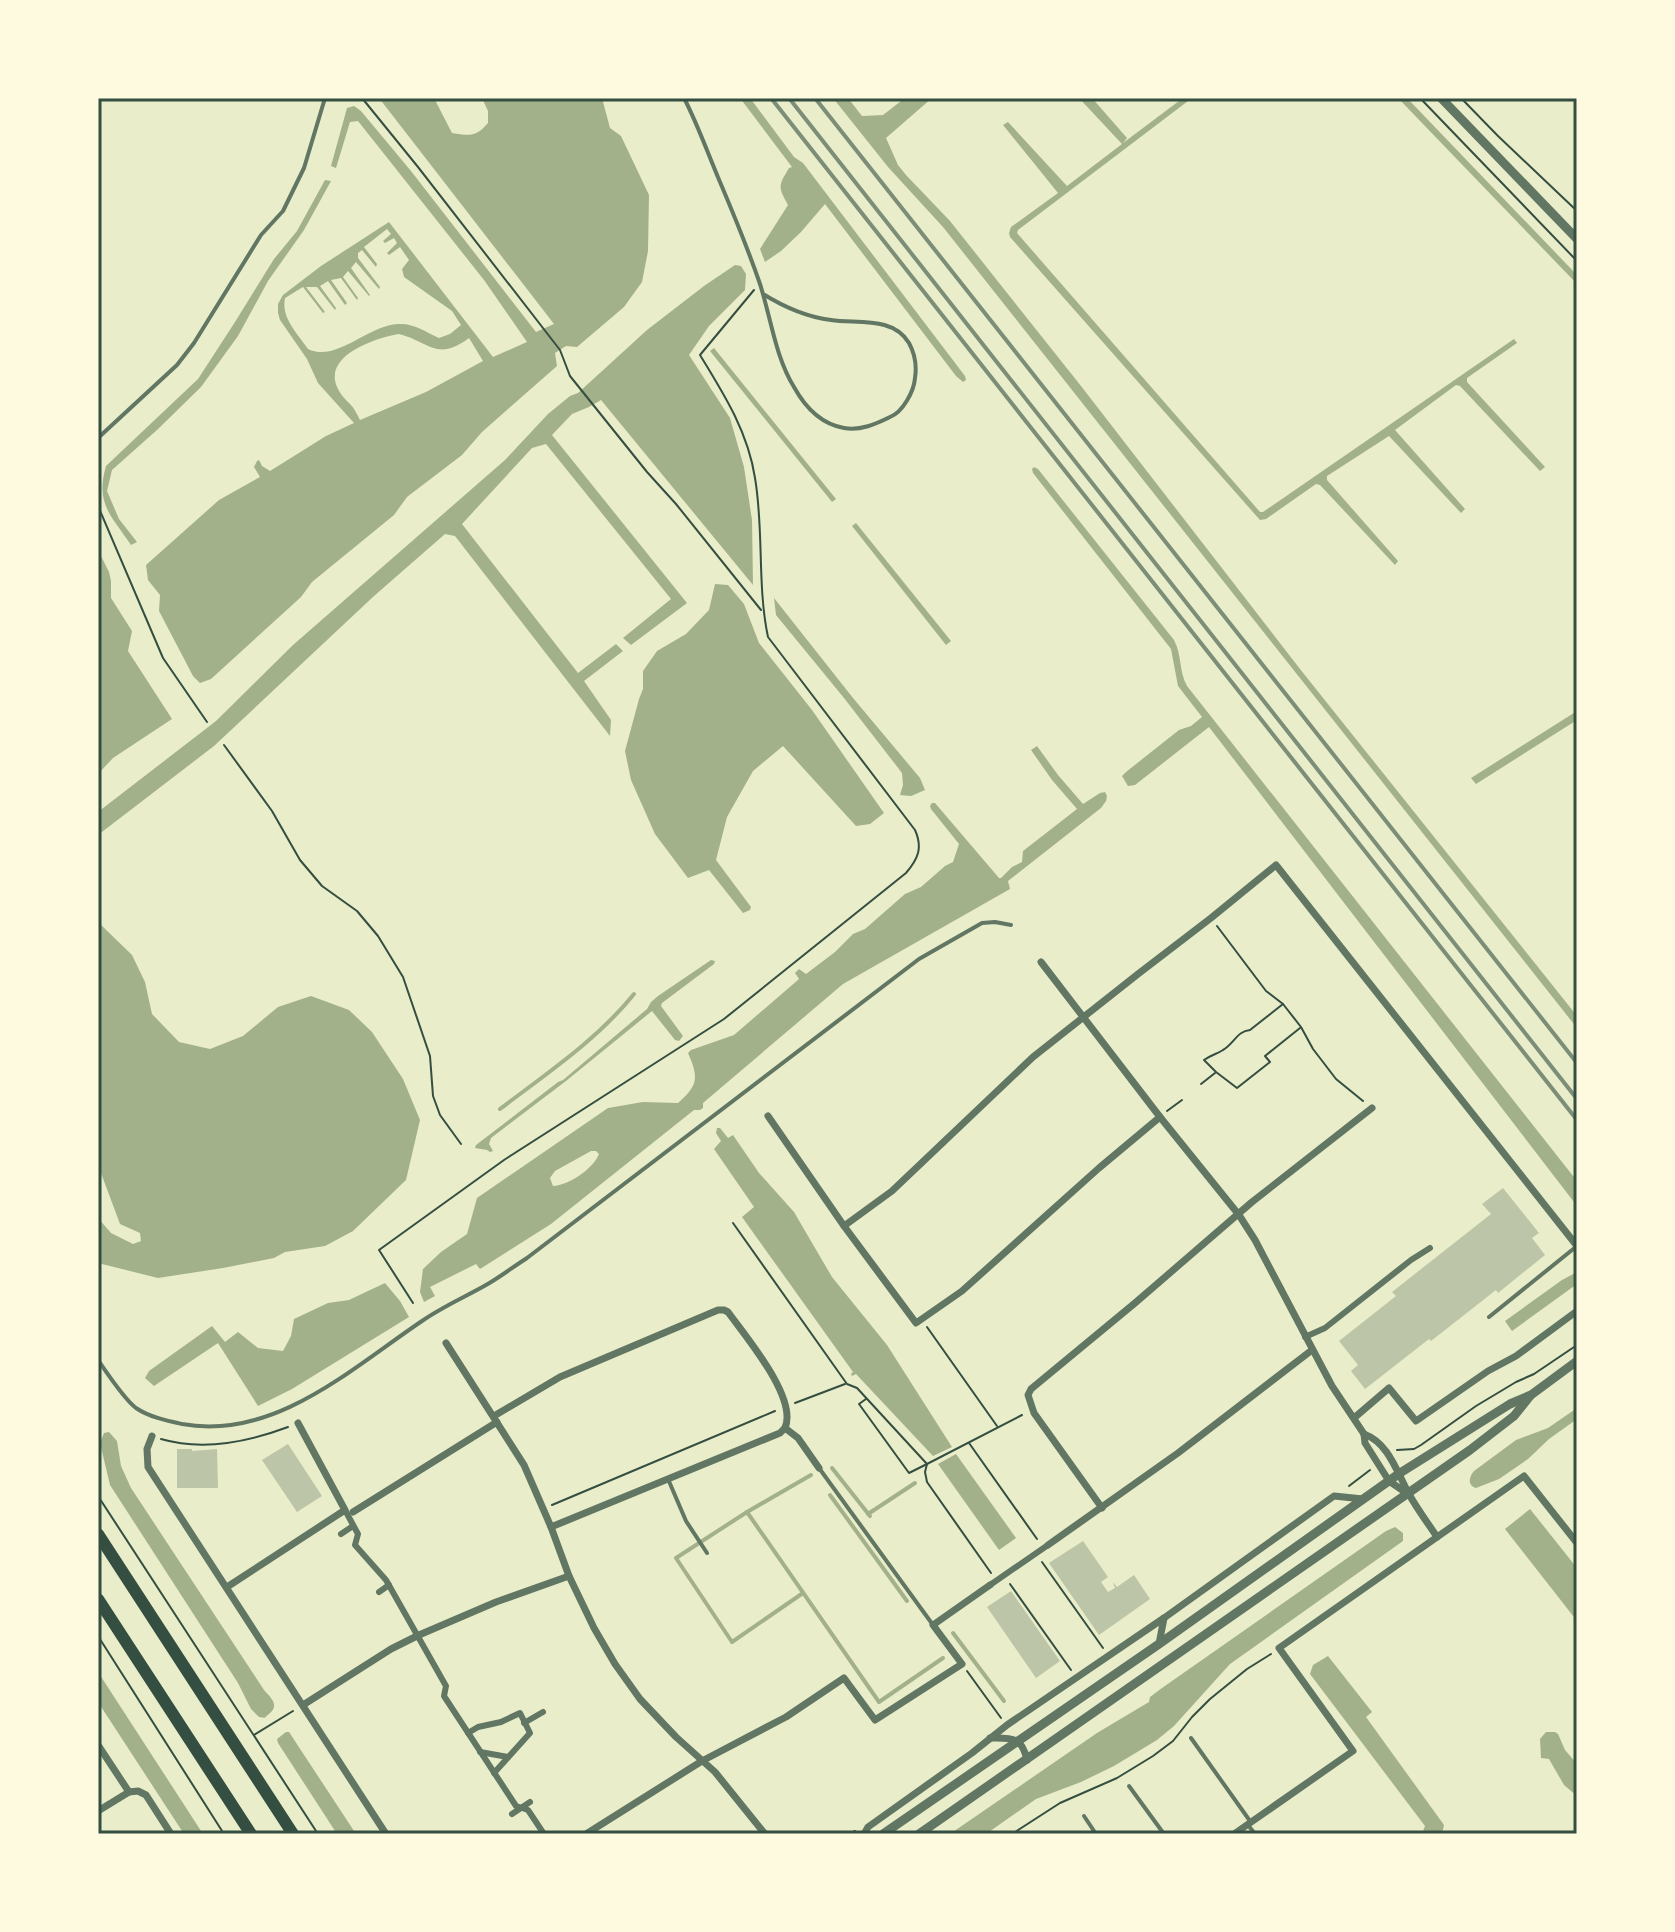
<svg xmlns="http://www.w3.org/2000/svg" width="1675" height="1932" viewBox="0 0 1675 1932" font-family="Cabin,sans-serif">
  <rect width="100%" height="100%" fill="#e9edc9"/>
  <g fill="#a3b18a" fill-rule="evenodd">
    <path d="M379,98H434L452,133C470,136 476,137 488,123V111L482,98H602L610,128L621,136L649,195L648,251L642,282L624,307L577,347L566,346L555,353L557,366L482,432L462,455L407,497L394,515L312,582L301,597L211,679L200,683L193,676L159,611L160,595L148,580L146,565L219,500L260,477L254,467L257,461L259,460L262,466L270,471L326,436L354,423L318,383L307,359L280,320L278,313V304L283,295L321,266L389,222L493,357L527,342L484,280L358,121L350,122L336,168L331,166L347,108L354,106L361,111L411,171L536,332L554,324ZM387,229L391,234L383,241L385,243L394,238L397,243L387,253L389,255L400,247L409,260L402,269L404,277L452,311L461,325L450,334L439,338C425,332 415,323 398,324C368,325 336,363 308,349C297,333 281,318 285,298L303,287L323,313L325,312L306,287H317L335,310L336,308L320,286L328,281L345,305L347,303L331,280L341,278L357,300L358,298L343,277L348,271L369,296L370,295L351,268L356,262L379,289L380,287L358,258V253L362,250L376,267L377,264L364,247ZM399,334C430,342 437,362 469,338L483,361L426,392L360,420C357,414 354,408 350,404C345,399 341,395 338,389C321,356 375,338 399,334Z"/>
    <path d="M740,98H750L794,157L803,163L965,376L966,380L963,382L956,376L825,204L801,232L781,251L765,262L760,249L788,205C778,187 778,186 789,168L792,167Z"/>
    <path d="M833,98H848L862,116L883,115L905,98H932L886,138L898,165L906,175L950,221L1081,386L1300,669L1577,1016V1028L943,227L888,167Z"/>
    <path d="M1079,98H1092L1127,138L1123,143L1183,98H1192L1018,230L1017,233L1260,512H1263L1514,339L1517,343L1467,378V382L1545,467L1540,471L1460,386L1456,385L1395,430L1465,509L1461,513L1389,436L1327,476V480L1398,561L1395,565L1320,485L1316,484L1266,519L1260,520L1010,237L1009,233L1011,227L1058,193L1003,125L1008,122L1067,186L1122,144Z"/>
    <path d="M1398,98H1407L1577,275V284Z"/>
    <path d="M325,180L331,181L304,230L268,281L238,336L201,387L157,430L112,470L107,491L119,519L137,542L131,545C111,515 95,504 106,466L198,379L235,322L274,259L297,231Z"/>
    <path d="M735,265L741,266L746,274L745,290L709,326L689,355L730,418L744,467L752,520L753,585L601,400L589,407L572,414L552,435L687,603L631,645L623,638L671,599L546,444L532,448L462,524L578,673L616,644L623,651L584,681L611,720L610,736L455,536L445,534L374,596L214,746L98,835V812L216,721L293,645L505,460L548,414L570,396L578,393L647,330L704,286Z"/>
    <path d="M714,348L836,499L832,502L710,351Z"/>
    <path d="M1034,467L1038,469L1174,640C1182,655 1179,672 1187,686L1577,1181V1206L1209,727L1135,785L1128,786L1122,776L1126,772L1179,730L1191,726L1202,717L1178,686L1171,649L1033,473L1032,469Z"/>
    <path d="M856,523L951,641L946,645L852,526Z"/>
    <path d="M98,550L109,572L111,581V598L132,631L128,651L172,719L113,758L98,774Z"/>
    <path d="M715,584L728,585L744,604L759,643L812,710L884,813L870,824L856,826L783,746L753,771L727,817L716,860L751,907L750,910L743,913L709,870L688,878L655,834L631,780L625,751L639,699L643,689V671L657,651L686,634L709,610Z"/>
    <path d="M774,598L853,698L920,778L925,790L911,796L900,795L903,785L902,773L844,698L776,615Z"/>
    <path d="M1577,711V720L1476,784L1471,778Z"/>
    <path d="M1037,746L1058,775L1083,804L1100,793L1105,792L1107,796L1106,801L1101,808L1008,881L1010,889L843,984L703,1103V1108L700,1110H694L551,1224L480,1269L476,1264L430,1287L435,1296L424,1302L420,1292L423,1269L441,1252L467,1234L477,1198L608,1108L643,1102L678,1103C698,1085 699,1078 688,1053L691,1050L734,1035L799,979L795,973L799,969L806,974L835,952L853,934L865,929L905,894L921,887L945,866L953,862L959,844L931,809L930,806L932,803H935L999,878H1001L1012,867L1022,862L1023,851L1077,809L1052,780L1031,750ZM591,1151H596L599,1154C593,1169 569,1185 553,1186L550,1178L555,1171Z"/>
    <path d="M98,922L132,955L145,982L152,1014L179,1042L210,1049L243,1036L278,1007L311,996L349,1010L372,1032L403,1079L420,1120L406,1180L353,1231L325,1246L285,1252L274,1258L223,1268L158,1278L98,1263V1218L111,1233L133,1244L141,1241L140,1233L120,1224L98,1165Z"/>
    <path d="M711,960L715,961L714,964L662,1003L661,1006L683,1036L679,1041L675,1040L652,1011L566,1081L491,1138L489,1144L493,1151L490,1152L487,1150L475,1148L476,1145L558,1082L563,1080L647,1009L651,1002L658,996Z"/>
    <path d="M717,1128H720L728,1138L733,1135L759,1173L794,1212L832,1277L887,1345L952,1447L933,1456L856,1374L852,1376L851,1374L853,1372L742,1217L754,1207L714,1149L721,1141L716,1133Z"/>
    <path d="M1577,1272V1284L1512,1331L1505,1321L1562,1280Z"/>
    <path d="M385,1283L400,1301L409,1317L292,1389L258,1406L218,1343L154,1386L145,1378L149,1371L212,1326L225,1342L238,1332L258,1348L283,1351L291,1336L294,1319L328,1303L349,1300Z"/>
    <path d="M1577,1408V1419L1549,1439L1528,1459L1499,1479L1476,1488C1467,1485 1469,1477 1474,1471L1516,1440L1548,1428Z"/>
    <path d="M109,1432L117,1441L121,1466L131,1488L264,1690C271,1698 280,1705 269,1714C263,1719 266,1718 259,1717L251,1709L238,1683L110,1485L100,1443L104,1433Z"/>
    <path d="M956,1454L1016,1538L999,1550L938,1464Z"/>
    <path d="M1530,1509L1577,1568V1621L1505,1529Z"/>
    <path d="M1395,1527L1403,1533V1541L1230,1664L1174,1726L1157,1740L1114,1766L1081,1782L1036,1799L986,1834H950L1097,1733L1149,1702L1150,1697L1162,1688L1386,1531Z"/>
    <path d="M1328,1656L1372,1712L1366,1717L1444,1825L1442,1834H1422L1425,1826L1310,1674L1313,1665Z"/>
    <path d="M98,1672L203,1834H184L98,1702Z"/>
    <path d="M286,1732H289L356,1834H337L278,1743L277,1739Z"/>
    <path d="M1546,1732H1555L1558,1734L1565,1750L1577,1764V1796L1564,1785L1549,1759L1541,1758L1540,1739Z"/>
  </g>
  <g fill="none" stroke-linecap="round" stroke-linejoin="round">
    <g stroke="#a3b18a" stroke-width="4">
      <path d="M500,1109C546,1074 597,1040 634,994"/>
      <path d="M832,1468L870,1516"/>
      <path d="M830,1495L907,1601"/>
      <path d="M747,1512L879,1702L943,1658"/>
      <path d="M868,1514L915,1483"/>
      <path d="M803,1593L732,1642L676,1558L747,1512L811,1475"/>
      <path d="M953,1633L1004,1701"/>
    </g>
  </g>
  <g fill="#bcc5a7">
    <path d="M1503,1188L1539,1233L1532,1238L1545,1255L1498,1293L1496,1290L1431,1341L1429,1339L1365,1389L1351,1371L1358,1365L1339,1341L1396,1296L1392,1292L1491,1214L1482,1204Z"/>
    <path d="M288,1444L322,1496L297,1512L262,1460Z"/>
    <path d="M177,1449H192V1451L217,1449L218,1488H177Z"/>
    <path d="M1083,1541L1108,1577L1101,1582L1108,1592L1115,1588L1113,1582L1117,1587L1134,1575L1150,1599L1099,1635L1049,1563Z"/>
    <path d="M1011,1591L1060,1661L1036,1678L987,1607Z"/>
  </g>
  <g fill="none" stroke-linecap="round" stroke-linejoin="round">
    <g stroke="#344e41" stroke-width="2">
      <path d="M362,98L418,167L560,350L570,376L647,472L676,504L761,610"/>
      <path d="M1420,98L1577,261"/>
      <path d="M1461,98L1498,136L1577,211"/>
      <path d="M98,506L163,658L207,722"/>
      <path d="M224,745L272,811L300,860L322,886L357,911L378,936L403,977L430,1056L433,1096L440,1115L461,1144"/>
      <path d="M1217,926L1266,991L1283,1004L1301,1027L1313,1049L1336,1079L1363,1101"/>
      <path d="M1283,1004L1250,1030C1237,1031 1234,1044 1223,1050C1217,1054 1211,1055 1204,1060L1216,1072L1237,1088L1270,1062L1265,1056L1300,1028"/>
      <path d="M1201,1084L1215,1073"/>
      <path d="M1167,1111L1182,1100"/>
      <path d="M733,1223L847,1384L857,1388L927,1464L1022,1415"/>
      <path d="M413,1303L379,1250L504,1160L724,1019L906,873C918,859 923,848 915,830L768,637C757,585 764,530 755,478C748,432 724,394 700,355L754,290"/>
      <path d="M927,1327L997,1426"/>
      <path d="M866,1399L859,1404L909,1473L927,1464L925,1472L927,1482L991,1573"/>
      <path d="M795,1403L845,1384"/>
      <path d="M161,1439C202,1451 248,1442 288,1427"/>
      <path d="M969,1443L1037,1539"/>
      <path d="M1397,1450L1414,1449L1421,1445L1476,1406L1516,1382L1534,1374L1577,1345"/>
      <path d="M1349,1486L1370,1470"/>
      <path d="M98,1496L318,1834"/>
      <path d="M552,1505L775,1411"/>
      <path d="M1042,1562L1103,1648"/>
      <path d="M1010,1584L1071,1670"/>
      <path d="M98,1636L224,1834"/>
      <path d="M967,1671L1001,1718"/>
      <path d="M254,1735L293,1711"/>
      <path d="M848,1834L855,1831"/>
      <path d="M1012,1834L1060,1803L1117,1778L1153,1756L1173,1741L1192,1717L1210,1699L1247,1669L1271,1654"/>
    </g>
    <g stroke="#617663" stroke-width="4">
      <path d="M684,98C698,125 708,154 720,182C734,215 748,249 760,284C771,318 775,356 794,387C805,407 821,424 844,428C860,431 876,424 890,417C903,412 914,391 915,378C917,365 915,354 909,343C893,316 857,324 831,320C806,317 784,307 763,294"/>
      <path d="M98,438L177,365L194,343L261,235L283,211L304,168L325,98"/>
      <path d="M1489,1317L1577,1246"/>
      <path d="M98,1360C107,1373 124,1399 136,1408C149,1417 168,1421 182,1424C274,1441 352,1368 422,1321C442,1307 465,1297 486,1285C500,1277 513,1267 527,1258L919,959L982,923L995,922L1011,925"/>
      <path d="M819,1468L933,1625"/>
      <path d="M668,1479L686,1521L707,1553"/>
      <path d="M1191,1738L1250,1821"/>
      <path d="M1129,1786L1164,1834"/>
      <path d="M1084,1816L1096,1834"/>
      <path d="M1248,1825L1255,1834"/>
    </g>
    <g stroke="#617663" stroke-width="6">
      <path d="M1305,1337L1325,1328L1411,1260L1430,1248"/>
      <path d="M345,1510L358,1534L355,1545L386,1580L446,1686L444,1696L516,1806L528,1810L544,1834"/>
      <path d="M341,1534L353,1526"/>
      <path d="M990,1585L1048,1545"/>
      <path d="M379,1592L389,1585"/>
      <path d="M524,1723L543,1712"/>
      <path d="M468,1733L478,1727L501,1722L520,1713L530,1733L494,1773"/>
      <path d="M480,1752L508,1757"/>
      <path d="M512,1814L530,1802"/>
    </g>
    <g stroke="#617663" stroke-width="7">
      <path d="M1041,962L1160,1117L1239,1215L1255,1240L1332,1386L1364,1434L1365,1443L1389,1481L1408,1494"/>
      <path d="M768,1116L844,1226L916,1323L962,1291L1099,1168L1160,1117"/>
      <path d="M844,1226L892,1191L1033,1057L1138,974L1211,918L1276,865L1577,1246"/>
      <path d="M446,1343L524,1465L551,1527L569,1576L594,1628L615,1664L640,1699L676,1737L715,1772L765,1834"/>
      <path d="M494,1416L560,1377L718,1310H724L728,1312C746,1337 798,1398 785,1428"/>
      <path d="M1354,1418L1389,1388L1416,1421L1488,1371L1516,1356L1577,1311"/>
      <path d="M785,1428L798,1438L819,1468"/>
      <path d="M1364,1434C1389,1443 1397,1473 1409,1494C1417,1509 1428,1523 1437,1537"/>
      <path d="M152,1436L147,1449L148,1467L386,1834"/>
      <path d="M1102,1508L1034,1413L1028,1395L1031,1389L1135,1303L1252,1202L1372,1108"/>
      <path d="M353,1512L497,1422"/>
      <path d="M551,1527L780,1433L785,1428"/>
      <path d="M1048,1545L1178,1453L1312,1350"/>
      <path d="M227,1587L345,1510L298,1423"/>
      <path d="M1159,1644L1164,1618"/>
      <path d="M303,1705L391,1649L419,1635L496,1602L569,1576"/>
      <path d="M990,1738C1011,1738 1022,1736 1027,1760"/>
      <path d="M98,1745L129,1792L138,1791L146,1795L171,1834"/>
      <path d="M98,1811L129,1792"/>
      <path d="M586,1834L702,1761L786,1717L844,1678L875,1720L962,1664L933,1625L990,1585"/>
      <path d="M864,1834L868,1827L972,1753L1007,1725L1164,1618L1334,1496L1363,1499"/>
      <path d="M1234,1834L1353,1751L1279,1648L1524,1476L1577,1543"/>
    </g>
    <g stroke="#617663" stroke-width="9">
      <path d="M1441,98L1577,239"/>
      <path d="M883,1834L1159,1644L1400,1473L1510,1404L1531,1395L1577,1361"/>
      <path d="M919,1834L1470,1450L1514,1416L1530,1396"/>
    </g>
    <g stroke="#344e41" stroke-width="12">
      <path d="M98,1534L293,1834"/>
      <path d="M98,1599L251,1834"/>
    </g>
    <g stroke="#7c8e77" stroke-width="4">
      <path d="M771,98L1577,1120"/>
      <path d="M789,98L1577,1099"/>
      <path d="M815,98L1577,1063"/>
    </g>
  </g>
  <rect width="1675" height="1932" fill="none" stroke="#fefae0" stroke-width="200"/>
  <rect x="100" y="100" width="1475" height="1732" fill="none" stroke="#344e41" stroke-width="3"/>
</svg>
